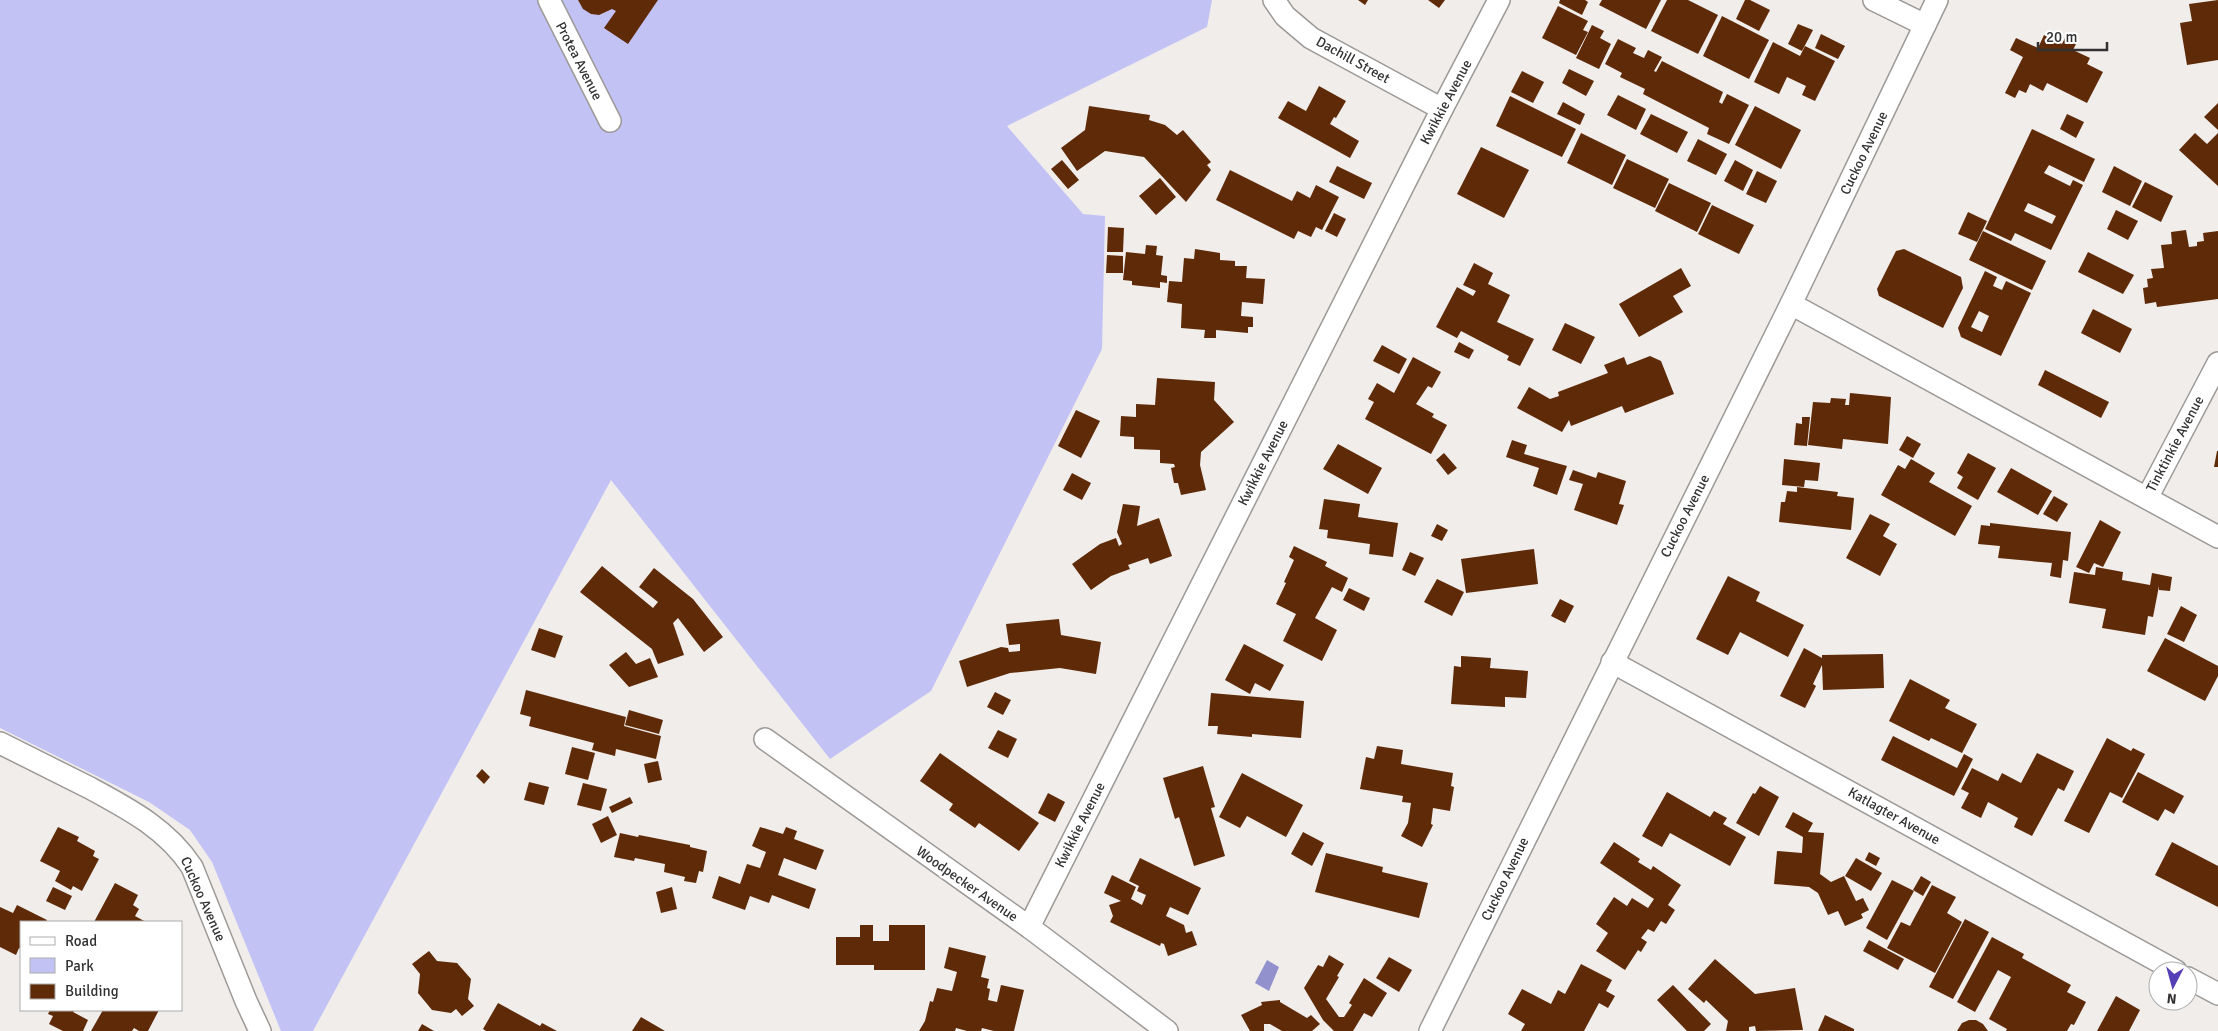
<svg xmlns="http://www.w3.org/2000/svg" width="2218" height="1031" viewBox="0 0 2218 1031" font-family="Signika,sans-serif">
  <rect width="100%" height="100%" fill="#f0edeb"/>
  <path fill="#c3c2f5" d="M0,0H1212L1207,27L1007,126L1083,214L1105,216L1102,349L931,691L830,759L611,480L313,1031H281L212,862L190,830L149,802L0,728Z"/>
  <path fill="#9391cd" d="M1267,960L1279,967L1269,991L1255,983Z"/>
  <g fill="#5f2a07" fill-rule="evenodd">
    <path d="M578,0H658L628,44L604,28L616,11L612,9L599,15L591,14L583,9Z"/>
    <path d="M1358,0H1368L1365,5Z"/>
    <path d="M1428,0H1445L1439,8Z"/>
    <path d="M1560,0H1585L1588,2L1582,15L1559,3Z"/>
    <path d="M1602,0H1661L1646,29L1599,5Z"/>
    <path d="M1667,0H1688L1718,15L1698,54L1651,31Z"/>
    <path d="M1745,0H1750L1770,10L1759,31L1736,19Z"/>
    <path d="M2218,0V60L2187,65L2180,23L2192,21L2189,4Z"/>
    <path d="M1558,6L1588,21L1583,30L1588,32L1576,55L1542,38Z"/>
    <path d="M1722,16L1769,40L1749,79L1703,56Z"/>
    <path d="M1798,24L1813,30L1802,51L1788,44Z"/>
    <path d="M1592,25L1604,31L1600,38L1611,44L1599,69L1576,58Z"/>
    <path d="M1821,34L1845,46L1838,59L1815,48Z"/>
    <path d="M2044,35L2062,44L2066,36L2077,42L2073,50L2090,58L2087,64L2103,72L2087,103L2047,83L2043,91L2030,84L2026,93L2019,90L2015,98L2005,93L2023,57L2010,50L2016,38L2038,48Z"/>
    <path d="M1618,39L1636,48L1633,53L1644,58L1648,50L1662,57L1654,71L1656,72L1662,61L1723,92L1719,102L1722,104L1727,94L1749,105L1729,144L1707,134L1709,128L1643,94L1645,89L1620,77L1622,73L1605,64Z"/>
    <path d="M1773,42L1800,56L1805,46L1835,61L1815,101L1802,95L1806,86L1787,77L1779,94L1754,82Z"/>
    <path d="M1569,69L1594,81L1586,96L1562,83Z"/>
    <path d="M1522,71L1544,82L1533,103L1511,92Z"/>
    <path d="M1319,86L1346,101L1336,118L1334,117L1330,124L1359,141L1350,158L1278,118L1288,101L1306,111Z"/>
    <path d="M1618,95L1646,109L1636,130L1607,115Z"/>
    <path d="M1510,96L1576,129L1562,157L1496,126Z"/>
    <path d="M1563,102L1585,114L1580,125L1557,114Z"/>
    <path d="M2218,103V130L2204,117Z"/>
    <path d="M1089,106L1150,115L1149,120L1165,125L1177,135L1183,130L1211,162L1207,165L1211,170L1186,202L1144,157L1105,151L1077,171L1061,148L1085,130Z"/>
    <path d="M1755,106L1801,130L1781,169L1735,145Z"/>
    <path d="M1651,114L1688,132L1677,153L1640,134Z"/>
    <path d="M2067,114L2084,122L2076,138L2060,129Z"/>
    <path d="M2032,129L2095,159L2084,182L2049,165L2044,173L2070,186L2073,180L2083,185L2051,250L2015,233L2011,241L1985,229ZM2028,203L2056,216L2052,224L2024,211Z"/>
    <path d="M1581,133L1626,155L1612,185L1567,163Z"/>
    <path d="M2195,133L2207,144L2218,133V186L2179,150Z"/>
    <path d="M1698,139L1727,154L1716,175L1687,161Z"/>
    <path d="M1481,147L1529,170L1504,218L1457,194Z"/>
    <path d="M1627,159L1669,179L1655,208L1613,188Z"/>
    <path d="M1062,160L1079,180L1068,189L1051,169Z"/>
    <path d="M1735,160L1753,170L1743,191L1724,181Z"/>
    <path d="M1337,166L1372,183L1364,199L1329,182Z"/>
    <path d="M2114,166L2142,181L2130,206L2102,192Z"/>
    <path d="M1230,170L1292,201L1297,191L1310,198L1316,185L1339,197L1322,230L1316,227L1311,237L1298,231L1294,239L1216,200Z"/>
    <path d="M1757,171L1777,181L1766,203L1746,194Z"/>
    <path d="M1160,178L1176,197L1156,215L1139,196Z"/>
    <path d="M2145,182L2173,196L2161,222L2132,207Z"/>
    <path d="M1669,183L1711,203L1697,232L1655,211Z"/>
    <path d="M1712,205L1754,225L1739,254L1698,234Z"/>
    <path d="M2116,210L2138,221L2128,240L2107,229Z"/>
    <path d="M1968,212L1987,221L1977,242L1958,234Z"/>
    <path d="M1334,213L1346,219L1337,237L1325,231Z"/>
    <path d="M1108,227L1124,228L1123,252H1107Z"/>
    <path d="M2186,230L2189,247L2197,246V242L2204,241L2203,233L2218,231V299L2157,307L2156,302L2145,304L2143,288L2148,287L2147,279L2153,278L2151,269L2164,268L2161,245L2172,244L2171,232Z"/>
    <path d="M1983,231L2046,261L2032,290L1969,260Z"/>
    <path d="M1146,245L1157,246L1156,255L1163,256L1161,275L1167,276V283L1160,282V288L1132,285V281L1123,280L1126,252L1145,254Z"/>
    <path d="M1195,249L1220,253V260L1235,261V266H1247L1246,278L1265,279L1263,304L1242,302L1241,316L1253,317V327H1248V333L1216,330V338H1204L1205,330L1181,328L1182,304L1167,302L1169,281L1182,282L1184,258L1194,259Z"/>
    <path d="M1904,249L1961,277L1963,288L1943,328L1879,296L1877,289L1896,251Z"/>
    <path d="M2088,252L2134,275L2123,294L2078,272Z"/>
    <path d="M1107,255L1123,256V273H1106Z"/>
    <path d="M1474,263L1493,273L1488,284L1510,295L1497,322L1534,339L1520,366L1507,360L1509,356L1461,331L1457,338L1436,327L1457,287L1473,296L1476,291L1463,285Z"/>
    <path d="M1681,268L1691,286L1673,296L1683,312L1639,337L1619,304Z"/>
    <path d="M1985,271L1997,277L1993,286L2002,290L2006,281L2031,293L2001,356L1961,337L1958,328ZM1979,311L1989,316L1982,332L1971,327Z"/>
    <path d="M2093,309L2132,329L2120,353L2081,333Z"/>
    <path d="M1565,323L1595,337L1581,364L1552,350Z"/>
    <path d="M1459,342L1474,350L1469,359L1454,352Z"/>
    <path d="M1382,345L1407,359L1399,374L1373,361Z"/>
    <path d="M1650,356L1661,361L1674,394L1625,413L1622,406L1571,426L1569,420L1562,432L1517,408L1529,387L1550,399L1559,396L1558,392L1608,373L1604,365L1624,357L1627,365Z"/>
    <path d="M1413,357L1441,372L1432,388L1428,386L1416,404L1434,414L1432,417L1447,425L1431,454L1365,419L1374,402L1368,399L1377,383L1394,393Z"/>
    <path d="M2045,370L2109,402L2101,418L2038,385Z"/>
    <path d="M1157,378L1215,382L1214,400L1234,422L1201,452L1200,465L1206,490L1181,495L1178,483H1174L1171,468L1175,467L1174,464L1160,463V450L1134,449V437L1120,436L1121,416L1136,417V404L1155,405Z"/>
    <path d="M1850,393L1891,397L1888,444L1843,439L1842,449L1808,445L1813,402L1830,403L1831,398L1846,399L1845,405H1849Z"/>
    <path d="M1076,410L1100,421L1081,458L1058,446Z"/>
    <path d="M1802,417H1810L1807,446L1794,445L1796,423L1802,424Z"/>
    <path d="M1907,436L1921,444L1913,458L1899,450Z"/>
    <path d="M1512,440L1527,445L1524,454L1567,466L1557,495L1533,486L1539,468L1506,457Z"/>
    <path d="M1338,444L1382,468L1368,494L1323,469Z"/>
    <path d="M2217,451H2218V467H2214Z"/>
    <path d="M1444,453L1457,468L1448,475L1436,460Z"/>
    <path d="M1968,453L1996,468L1978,500L1957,488L1963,477L1957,473Z"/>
    <path d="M1784,459L1820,463L1818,481L1805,480L1804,487L1782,485Z"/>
    <path d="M1911,459L1935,473L1929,482L1972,506L1955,536L1881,495L1898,465L1905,469Z"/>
    <path d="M2011,468L2052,491L2038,515L1997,492Z"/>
    <path d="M1573,470L1596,478L1598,472L1626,481L1619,504L1624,505L1617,525L1574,510L1583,484L1569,480Z"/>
    <path d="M1072,473L1091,483L1082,500L1063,490Z"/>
    <path d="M1797,487L1838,492L1837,496L1854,498L1851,530L1779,522L1781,502H1785L1787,491L1797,492Z"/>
    <path d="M2054,496L2068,504L2057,522L2043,514Z"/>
    <path d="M1324,499L1360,504L1358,517L1398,523L1393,557L1369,554L1370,544L1327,538L1328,530L1319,529Z"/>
    <path d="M1123,504L1140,506L1137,526L1159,518L1172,556L1150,564L1148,558L1128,565L1130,569L1111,576L1091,590L1072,564L1100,544L1116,538L1119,546L1122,544L1117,532Z"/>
    <path d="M1870,514L1890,524L1883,536L1897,544L1880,576L1846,558Z"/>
    <path d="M2100,520L2121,532L2103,567L2094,563L2089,573L2076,567Z"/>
    <path d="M1990,523L2071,532L2068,561L2063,560L2061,578L2050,576L2052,563L1998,558L2000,546L1978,544L1981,525L1990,526Z"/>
    <path d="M1437,524L1448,530L1442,541L1431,536Z"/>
    <path d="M1294,546L1327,562L1325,566L1348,578L1342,592L1332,587L1315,618L1337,630L1322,661L1283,641L1296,614L1276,604L1286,583L1284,582L1294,560L1289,557Z"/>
    <path d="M1534,549L1538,584L1466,593L1461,559Z"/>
    <path d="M1410,552L1424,558L1415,576L1402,570Z"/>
    <path d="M602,566L653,608L658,602L639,587L654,568L693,599L723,637L704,652L678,618L673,623L684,655L658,664L652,649L580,592Z"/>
    <path d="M2096,567L2123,572L2122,580L2150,585L2152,573L2172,577L2170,591L2159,590V586L2153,617L2148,616L2145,635L2102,628L2106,609L2069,603L2074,572L2095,575Z"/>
    <path d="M1728,576L1760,592L1756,601L1804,625L1788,657L1740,632L1728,655L1696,639Z"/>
    <path d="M1437,579L1464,592L1452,616L1424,602Z"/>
    <path d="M1349,588L1370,598L1364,611L1343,600Z"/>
    <path d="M1560,599L1574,606L1565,623L1551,616Z"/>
    <path d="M2181,606L2197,615L2184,642L2167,634Z"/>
    <path d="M1059,619L1061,635L1101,642L1096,674L1060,668L1010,673L967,687L959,661L1001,647L1008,648L1009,652L1020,651V644L1009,645L1006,624Z"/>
    <path d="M539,628L563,636L555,658L531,650Z"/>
    <path d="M2165,638L2218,666V676L2205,701L2147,671Z"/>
    <path d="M1244,644L1284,665L1270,691L1255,683L1250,694L1225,680Z"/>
    <path d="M1804,648L1822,658V655L1883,654L1884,688L1823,690L1822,665L1813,684L1816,686L1805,708L1780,696Z"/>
    <path d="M626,652L636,664L650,658L658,677L629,687L609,665Z"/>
    <path d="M1461,656L1491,658L1490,668L1528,671L1526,698L1505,697V707L1451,704L1454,666L1461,667Z"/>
    <path d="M1910,679L1950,700L1945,708L1977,724L1962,753L1931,738L1929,741L1889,721Z"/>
    <path d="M526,690L626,717L624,726L661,736L656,759L616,749L615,756L592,750L594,743L529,726L531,717L520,714Z"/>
    <path d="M995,692L1011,700L1003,715L987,707Z"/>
    <path d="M1211,693L1304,701L1301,738L1252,734V737L1217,734L1218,726H1208Z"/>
    <path d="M629,710L663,720L659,734L625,725Z"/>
    <path d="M998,730L1017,739L1008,758L988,748Z"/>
    <path d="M1893,736L1957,768L1964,754L1973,759L1954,796L1881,760Z"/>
    <path d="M2107,738L2131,751L2133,748L2145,754L2122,798L2110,792L2089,833L2064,821Z"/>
    <path d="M1377,746L1403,750L1401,764L1453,773L1451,786L1454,787L1450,811L1433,808L1431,824L1433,825L1422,847L1401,836L1408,823L1411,803L1402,802L1403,796L1360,789L1366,757L1374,759Z"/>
    <path d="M572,747L595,753L588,780L565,774Z"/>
    <path d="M940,753L1039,823L1019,851L979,823L975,828L949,810L953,804L920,781Z"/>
    <path d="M2037,753L2074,771L2064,791L2058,788L2032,836L2014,827L2018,818L1988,802L1981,818L1961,808L1969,793L1961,789L1972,768L1998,781L2002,773L2021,783Z"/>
    <path d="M658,761L662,780L648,783L644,764Z"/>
    <path d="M1203,766L1215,807L1211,808L1225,856L1194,866L1179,817L1175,819L1163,778Z"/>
    <path d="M482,769L490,777L484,784L476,776Z"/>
    <path d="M2138,772L2184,796L2174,814L2165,809L2158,821L2122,802Z"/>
    <path d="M1242,773L1303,805L1286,837L1247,816L1240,828L1219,817Z"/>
    <path d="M529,782L549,787L544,805L524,800Z"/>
    <path d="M583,783L607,789L601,811L577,805Z"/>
    <path d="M1760,786L1779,797L1759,836L1736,823L1753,793L1755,794Z"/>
    <path d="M1667,792L1710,817L1714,811L1727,818L1723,824L1746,837L1730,866L1670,833L1662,847L1642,836Z"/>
    <path d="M1048,793L1065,802L1055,822L1038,813Z"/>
    <path d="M630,797L633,803L612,813L609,807Z"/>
    <path d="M1793,812L1813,823L1808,832L1824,833L1820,874L1831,882L1844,876L1856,901L1863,898L1869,910L1861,914L1863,918L1845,926L1838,911L1828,915L1818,893L1809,887L1774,884L1777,851L1802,853L1803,837L1785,827Z"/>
    <path d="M608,816L617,835L601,843L592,824Z"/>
    <path d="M58,827L79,837L77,841L95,851L93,856L99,859L82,891L73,886L71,890L55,881L60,871L40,861Z"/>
    <path d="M760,827L783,834L786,827L797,831L794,839L824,850L816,870L784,858L778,875L816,889L809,909L772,895L769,903L750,896L745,910L712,898L719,876L740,884L747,864L760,868L766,852L752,846Z"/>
    <path d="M1303,832L1324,843L1312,866L1291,854Z"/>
    <path d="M620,833L638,837L639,835L690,845V847L707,851L703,872L699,871L696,883L684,881L685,877L664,872L665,864L635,858L634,861L614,857Z"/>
    <path d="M1614,842L1640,859L1638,862L1651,870L1653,866L1681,885L1668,905L1675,910L1666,924L1661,921L1654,932L1648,929L1641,938L1647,942L1641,952L1638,950L1625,970L1596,951L1608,933L1596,924L1614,897L1627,906L1632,898L1648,908L1654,899L1600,863Z"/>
    <path d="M2172,842L2218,866V907L2155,875Z"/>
    <path d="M1869,852L1880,858L1876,866L1865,860Z"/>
    <path d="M1326,853L1383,867L1382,872L1428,883L1419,918L1315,892Z"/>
    <path d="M1140,858L1201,888L1188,915L1170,907L1166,916L1184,925L1186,933L1192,931L1197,945L1168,956L1164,944L1161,943L1160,946L1110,922L1113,916L1109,905L1121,901L1104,893L1112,875L1136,887L1131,899L1142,905L1146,895L1137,891L1139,886L1129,881Z"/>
    <path d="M1856,858L1882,873L1871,891L1845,876Z"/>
    <path d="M1921,876L1931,882L1923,896L1913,890Z"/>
    <path d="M1892,880L1914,891L1887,940L1866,928Z"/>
    <path d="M115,883L138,895L133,905L139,909L135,916L146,922H94Z"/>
    <path d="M1932,885L1956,897L1947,913L1962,922L1935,973L1887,948L1901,922L1910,926Z"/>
    <path d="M53,887L72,896L65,910L46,901Z"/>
    <path d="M672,887L677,909L661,913L656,892Z"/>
    <path d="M17,905L47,920L46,922H21V949L19,948L16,955L0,947V907L13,913Z"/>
    <path d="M1965,919L1989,932L1953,999L1929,987Z"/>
    <path d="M860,925H873V941H889V925H925V970H874V965H836V937H860Z"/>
    <path d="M1992,937L2024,954L2022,958L2071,985L2067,992L2086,1002L2074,1025L2071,1024L2067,1031H2006L2007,1029L1989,1019L2011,977L1998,970L1975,1012L1957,1002Z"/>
    <path d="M1869,940L1904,959L1898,970L1863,951Z"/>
    <path d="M949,947L986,956L981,977L989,979L987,988L990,989L988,1000L997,1002L1001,985L1024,990L1014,1031H994L982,1028L981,1031H967L956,1028L955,1031H919L925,1021L930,1001L933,1002L937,988L952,991L957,972L944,968Z"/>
    <path d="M429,951L437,961L457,963L471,979L468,999L474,1006L462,1016L456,1009L451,1013L432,1010L418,993L420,974L412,964Z"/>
    <path d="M1329,955L1344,964L1337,976L1339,977L1326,999L1339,1017H1344L1352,1005L1349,1003L1364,978L1387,993L1372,1017L1364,1013L1353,1031H1334L1323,1020L1304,988L1318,965L1323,967Z"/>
    <path d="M1389,957L1412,970L1399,992L1376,978Z"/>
    <path d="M1715,959L1755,994L1795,988L1803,1030L1756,1031L1755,1026L1749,1027V1031H1726L1728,1021L1706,1000L1704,1003L1688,989Z"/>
    <path d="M1581,964L1612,980L1606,991L1615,996L1608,1008L1599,1003L1584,1031H1521L1525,1024L1508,1014L1522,989L1551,1004L1558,990L1565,994Z"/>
    <path d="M1673,985L1711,1024L1704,1031H1687L1657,1000Z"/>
    <path d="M2116,996L2140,1010L2129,1031H2097Z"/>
    <path d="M1280,1000V1002L1307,1018L1311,1015L1320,1024L1312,1031H1282L1270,1024H1264V1031H1250L1241,1015L1262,1005L1261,1002Z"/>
    <path d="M498,1003L540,1026L542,1023L557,1031H486L483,1029Z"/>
    <path d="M50,1010H75L73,1012L88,1020L83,1031H63L49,1024L53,1016L48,1014Z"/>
    <path d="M103,1010H159L148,1031H139L134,1028L132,1031H91Z"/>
    <path d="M1825,1015L1854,1029V1031H1818Z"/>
    <path d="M641,1017L665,1031H632Z"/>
    <path d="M1969,1020H1976L1983,1024L1988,1031H1957L1962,1023Z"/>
    <path d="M422,1024L434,1031H418Z"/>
  </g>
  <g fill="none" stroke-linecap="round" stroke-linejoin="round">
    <defs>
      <g id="minor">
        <path d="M549,0L610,121"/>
        <path d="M1274,0L1285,16L1311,38L1442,109"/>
        <path d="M1874,0L1925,25"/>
        <path d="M1791,304L2218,537"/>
        <path d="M2147,498L2218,363"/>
        <path d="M1612,662L2176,971"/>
        <path d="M765,739L1029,927L1167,1031"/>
        <path d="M0,743C30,758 60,773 90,788C129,809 167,829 192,867L246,1001L260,1031"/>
        <path d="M1029,927L1442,109L1499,0"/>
        <path d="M2188,978L2218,994"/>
        <path d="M1430,1031L1791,304L1937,0"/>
      </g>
    </defs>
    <use href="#minor" stroke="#9c9997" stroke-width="24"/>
    <use href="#minor" stroke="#fff" stroke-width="21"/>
  </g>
  <g text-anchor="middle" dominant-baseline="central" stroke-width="5" stroke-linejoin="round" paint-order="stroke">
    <g font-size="14" fill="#333131" stroke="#fff">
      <text transform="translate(1353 60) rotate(29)">Dachill Street</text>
      <text transform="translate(579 61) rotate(63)">Protea Avenue</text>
      <text transform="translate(1446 102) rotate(-62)">Kwikkie Avenue</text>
      <text transform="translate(1864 153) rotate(-64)">Cuckoo Avenue</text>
      <text transform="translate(2175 444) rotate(-62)">Tinktinkie Avenue</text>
      <text transform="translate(1263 463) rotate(-63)">Kwikkie Avenue</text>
      <text transform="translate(1685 516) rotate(-63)">Cuckoo Avenue</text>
      <text transform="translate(1894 816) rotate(29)">Katlagter Avenue</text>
      <text transform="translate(1080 825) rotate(-63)">Kwikkie Avenue</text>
      <text transform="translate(1505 879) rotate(-64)">Cuckoo Avenue</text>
      <text transform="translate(967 884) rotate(35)">Woodpecker Avenue</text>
      <text transform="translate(203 899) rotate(66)">Cuckoo Avenue</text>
    </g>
  </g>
  <rect x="20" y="921" width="162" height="90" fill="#ffffff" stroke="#adadad"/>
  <rect x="30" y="937" width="25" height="8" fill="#ffffff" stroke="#adadad"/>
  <text x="65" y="946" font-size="15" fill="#333131">Road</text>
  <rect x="30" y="958" width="25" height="15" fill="#c3c2f5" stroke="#adadad"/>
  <text x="65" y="971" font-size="15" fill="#333131">Park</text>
  <rect x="30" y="984" width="25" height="15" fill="#5f2a07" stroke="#adadad"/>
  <text x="65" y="996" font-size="15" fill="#333131">Building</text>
  <g transform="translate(2173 986) rotate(186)"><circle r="24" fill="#ffffff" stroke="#adadad"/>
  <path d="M0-4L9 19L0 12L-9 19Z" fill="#553fb7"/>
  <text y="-8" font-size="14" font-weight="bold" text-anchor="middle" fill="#333131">N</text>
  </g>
  <path d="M2038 42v8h69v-8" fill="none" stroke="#333131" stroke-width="2.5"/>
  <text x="2046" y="42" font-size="15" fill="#333131" stroke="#ffffff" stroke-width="4" paint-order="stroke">20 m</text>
</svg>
